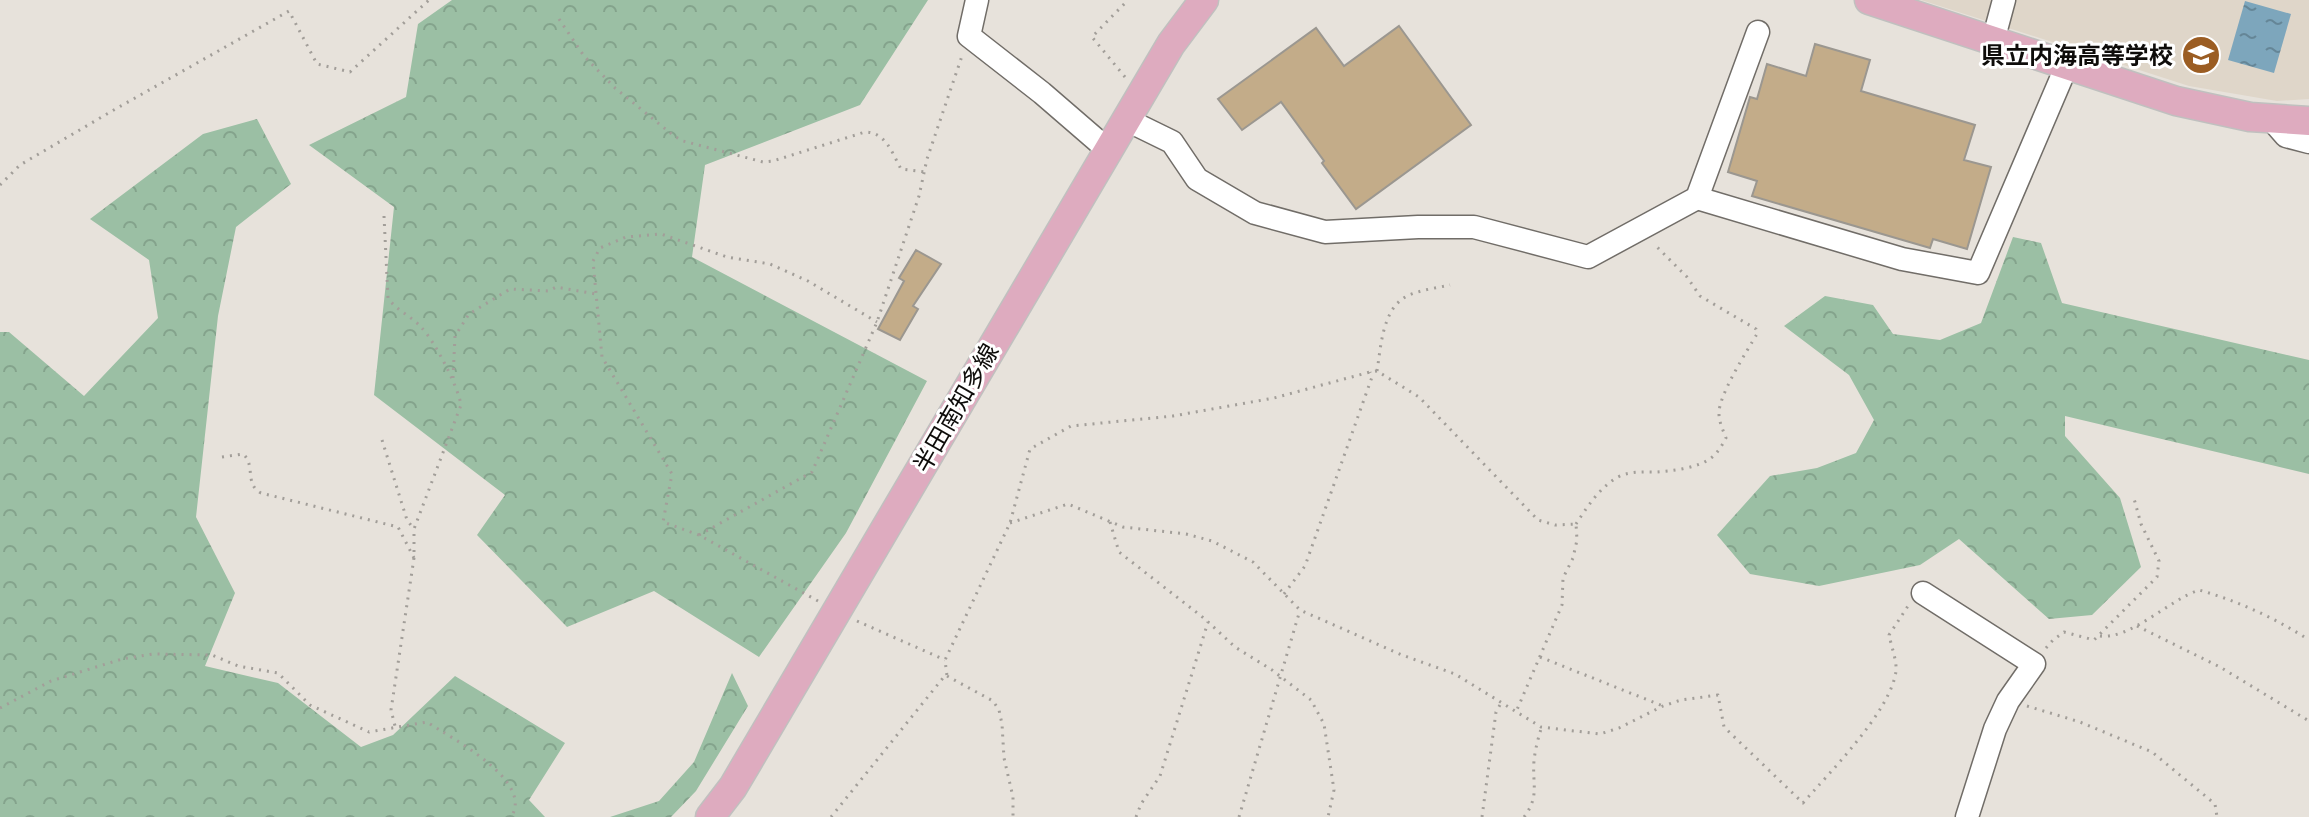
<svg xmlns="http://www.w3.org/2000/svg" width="2309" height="817" viewBox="0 0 2309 817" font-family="'Libre Baskerville','Noto Sans JP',serif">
  <defs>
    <pattern id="forest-crowns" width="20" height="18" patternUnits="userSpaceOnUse" patternTransform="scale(2)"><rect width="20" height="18" fill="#9bbfa4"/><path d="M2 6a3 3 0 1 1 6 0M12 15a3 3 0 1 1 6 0" fill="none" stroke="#84a38c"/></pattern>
    <pattern id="water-ripples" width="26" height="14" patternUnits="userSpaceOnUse" patternTransform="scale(2)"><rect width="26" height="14" fill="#7da6bc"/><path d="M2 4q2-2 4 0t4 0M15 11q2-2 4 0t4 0" fill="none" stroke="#658697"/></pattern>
  </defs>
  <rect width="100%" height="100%" fill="#e7e2db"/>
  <path fill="#dfd6c9" d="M1921,0H2309V99L2277,101L2189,86Z"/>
  <g fill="url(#forest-crowns)">
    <path d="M452,0H928L860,105L705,165L692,257L927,381L846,533L759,657L654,591L567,627L477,535L505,495L374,395L394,207L309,145L406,97L418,24Z"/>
    <path d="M257,119L291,184L236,227L218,316L196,517L235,593L205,666L278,683L361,747L393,735L455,676L565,743L529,800L545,817H0V332H9L84,396L158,318L149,260L90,219L203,134Z"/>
    <path d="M2013,237L2041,243L2062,303L2309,360V474L2065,416V436L2120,498L2141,567L2092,615L2049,619L1959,539L1920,565L1819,586L1750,574L1717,535L1770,476L1817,468L1856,453L1874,420L1849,375L1784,326L1825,296L1873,305L1893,334L1940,340L1981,323Z"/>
    <path d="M732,673L748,706L696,791L671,817H610L659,801L694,762Z"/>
  </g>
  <path fill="url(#water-ripples)" d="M2245,1L2291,14L2274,73L2228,60Z"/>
  <g fill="#c3ac89" stroke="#9b9790" stroke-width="2">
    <path d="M1399,26L1471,125L1356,209L1322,163L1324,161L1281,102L1242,130L1218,99L1316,28L1344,66Z"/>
    <path d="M1815,44L1870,60L1861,91L1975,125L1964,160L1991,167L1967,249L1933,239L1930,248L1752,196L1757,181L1728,172L1750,97L1757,99L1767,64L1806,76Z"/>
    <path d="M916,250L941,264L913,306L918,309L900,340L878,329L904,281L899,278Z"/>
  </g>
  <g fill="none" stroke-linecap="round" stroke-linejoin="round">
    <defs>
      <g id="minor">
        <path d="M977,0L969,36L1042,93L1108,150"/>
        <path d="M1993,41L2004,0"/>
        <path d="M1127,120L1172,142L1197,179L1255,213L1325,232L1418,227H1474L1588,257L1697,198L1758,32"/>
        <path d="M2272,120L2286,136L2309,142"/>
        <path d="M1697,198L1902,259L1978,273L2067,65"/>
        <path d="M1923,593L2034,664L2008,701L1995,729L1967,817"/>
      </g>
      <g id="major">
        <path d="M1869,0L2176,101L2250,117L2309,121"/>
        <path d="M710,817L733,787L1171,44L1204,0"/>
      </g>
    </defs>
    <use href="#minor" stroke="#716d68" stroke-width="25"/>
    <use href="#major" stroke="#c0c0bf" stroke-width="31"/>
    <g stroke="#a29e99" stroke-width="3" stroke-dasharray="2 6" stroke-linecap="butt">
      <path d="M559,19L584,56L615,88L674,136L683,141L763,162L773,161L865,132C886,132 892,153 901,169L925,172"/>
      <path d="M1125,77L1092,37L1128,0"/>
      <path d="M0,185L20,165L112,111L289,11L317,64L350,72L429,0"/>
      <path d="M384,216L388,298C396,310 411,316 421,327C434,340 458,386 461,405L414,529V558L391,710L395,726"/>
      <path d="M1377,371C1381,347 1382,309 1407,296C1420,290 1436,288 1450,285"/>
      <path d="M453,378L455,336L469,314L510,289L549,291L556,287L596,294"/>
      <path d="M382,440L407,520L414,529"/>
      <path d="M222,457L243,454C256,465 244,484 261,493L398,527L414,558"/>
      <path d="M1110,522L1119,552L1205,619L1235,647L1272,670L1311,700L1324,724L1334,790L1328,817"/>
      <path d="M1010,523L1068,504L1123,527L1186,534L1212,541L1253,562L1300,610L1402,655L1455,674L1541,727L1600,734L1619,728L1663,706L1681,700L1718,695L1724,727L1803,803C1829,773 1891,711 1896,671C1897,661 1891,645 1889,635L1908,606"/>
      <path d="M1576,524C1587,507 1600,487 1618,477C1630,471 1643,472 1656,472C1672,471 1698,468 1711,458C1718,453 1722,445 1726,438C1723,430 1719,422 1719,414C1718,396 1747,351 1757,334L1756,329L1700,296L1687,277L1654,244"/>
      <path d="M699,535L812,472L877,322L919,196L927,159L963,53"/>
      <path d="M1284,594L1305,566L1372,377L1370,372"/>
      <path d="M818,601L699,535L663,522L672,474L602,357L593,261L600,248L626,237L661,234L727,257L770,264L808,281L877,322"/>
      <path d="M857,621L945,660"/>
      <path d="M2137,626L2220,667L2309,721"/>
      <path d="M2100,636C2130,640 2169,600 2199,590C2238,601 2275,618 2309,640"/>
      <path d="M2046,648L2053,640L2064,632L2094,640L2157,577L2159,561L2141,524L2133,495"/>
      <path d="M1540,657L1663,706"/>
      <path d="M947,676L993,701L999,710L1002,724L1004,758L1013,797V817"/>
      <path d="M2027,706L2080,722L2152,752L2215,804L2217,817"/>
      <path d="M0,708L51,681L122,659L153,654L212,655L238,666L278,673L310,705L369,732L427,722C451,738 535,781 511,817"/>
      <path d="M831,817L943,678L947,676L945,660L1010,523L1030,449L1071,426L1173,416L1274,398L1370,372L1377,371L1419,397L1538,520L1555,525L1576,524L1577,540L1573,558L1563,578L1562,605L1516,712"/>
      <path d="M1136,817L1141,804L1160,776L1208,622"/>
      <path d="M1239,817L1300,610"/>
      <path d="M1482,817L1496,712L1501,703"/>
      <path d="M1524,817C1540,796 1532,784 1534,761C1535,750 1538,739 1541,729"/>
    </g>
    <use href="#minor" stroke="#fff" stroke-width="22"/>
    <use href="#major" stroke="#deabbf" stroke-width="28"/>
  </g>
  <defs>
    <symbol id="school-disc" viewBox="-11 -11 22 22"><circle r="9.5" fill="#9b5d23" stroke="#fff"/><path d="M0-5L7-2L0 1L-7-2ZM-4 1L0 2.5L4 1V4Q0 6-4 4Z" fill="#fff"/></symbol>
  </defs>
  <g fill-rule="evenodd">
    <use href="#school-disc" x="2179" y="33" width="44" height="44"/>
  </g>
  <g text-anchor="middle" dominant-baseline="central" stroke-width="6" stroke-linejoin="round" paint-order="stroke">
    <g font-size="24" font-weight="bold" fill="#0e0c0a" stroke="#fff" text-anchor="end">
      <text x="2173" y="55">県立内海高等学校</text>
    </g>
    <g font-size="24" fill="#0e0c0a" stroke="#fff">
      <text transform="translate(956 408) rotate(-60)">半田南知多線</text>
    </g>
  </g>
</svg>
